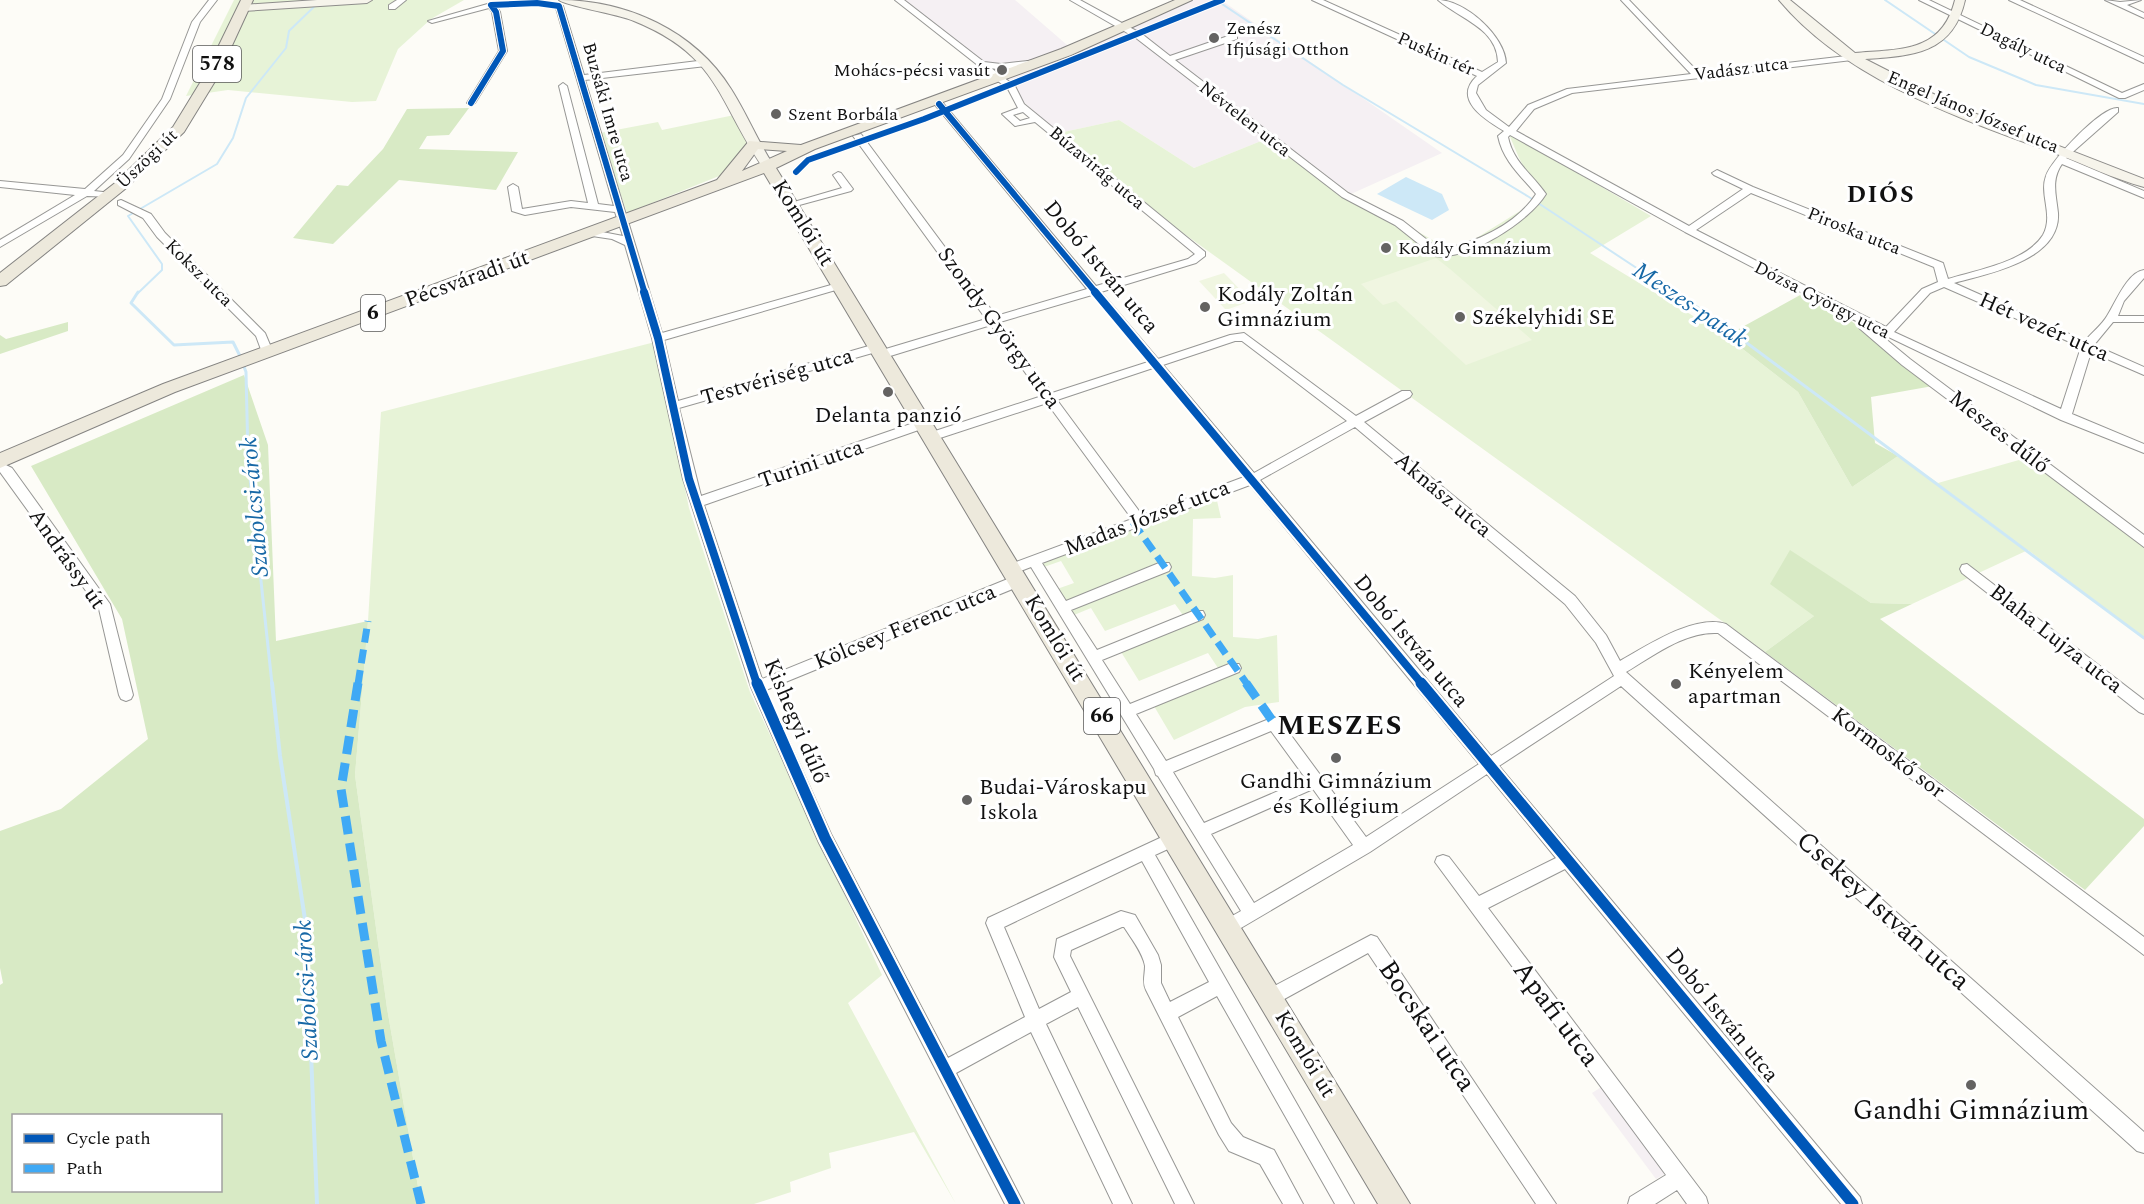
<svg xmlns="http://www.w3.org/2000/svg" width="2144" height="1204" viewBox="0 0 2144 1204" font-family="Spectral,serif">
  <rect width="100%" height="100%" fill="#fdfcf7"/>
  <g fill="#f5f0f3">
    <path d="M897,0H1015L1074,51L1192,0H1221L1442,153L1351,194L1271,137L1194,168L1119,120L1059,133L984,67Z"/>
    <path d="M1603,1086L1668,1172L1656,1179L1592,1093Z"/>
  </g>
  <g fill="#e7f3d7">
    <path d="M234,0H464L431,19L398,49L376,101L352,102L228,90L186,96Z"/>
    <path d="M744,113L758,143L729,172L627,213L600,133L658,122L662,130Z"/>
    <path d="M1119,120L1194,168L1271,137L1351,194L1454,252L1541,198L1519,158L1508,132L1651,216L1590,253L1726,336L1798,392L1852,487L1898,456L1938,483L2026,458L2144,542V638L2028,550L1912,604L1871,603L1790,551L1814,616L1765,652L1183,233L1059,133Z"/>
    <path d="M655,342L689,508L750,692L882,975L848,1003L956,1204L914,1132L829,1153L831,1168L790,1182L791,1192L754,1204H421L387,1008L355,775L368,621L381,412Z"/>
    <path d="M1215,492L1221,518L1193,519L1192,576L1215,578L1233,575V637L1258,639L1277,635L1279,702L1245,707L1174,740L1151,701L1218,668L1208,653L1139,681L1118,647L1185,618L1175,604L1105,631L1091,608L1074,615L1057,589L1074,583L1061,561L1044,567L1034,561Z"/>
  </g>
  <g fill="#d8eac5" fill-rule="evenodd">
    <path d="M469,108L449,135L427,136L419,149L518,152L496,190L399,180L333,244L293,238L337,185L348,186L383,149L407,109Z"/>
    <path d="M1802,294L1850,320L1933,386L1871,397L1875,443L1898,456L1852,487L1798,392L1726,336Z"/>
    <path d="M68,322V331L0,354V335L6,339Z"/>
    <path d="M244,375L268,445L276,641L368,621L355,775L387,1008L421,1204H0V985L3,983L0,968V831L61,809L148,739L122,619L31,466ZM14,1116H220V1190H14Z"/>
    <path d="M1790,550L1871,603L1912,604L1880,619L2144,819V826L2085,890L1765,652L1814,616L1770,584Z"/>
  </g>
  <g fill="#f0f6e1">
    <path d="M1436,258L1450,269L1532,340L1466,365L1396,301L1383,305L1361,284Z"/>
    <path d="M1224,273L1251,301L1226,310L1199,281Z"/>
  </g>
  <path fill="#cde8f7" d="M1406,177L1442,194L1449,210L1432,220L1377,194Z"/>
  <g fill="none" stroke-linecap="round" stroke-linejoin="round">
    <g stroke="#cde8f7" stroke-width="2">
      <path d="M1216,0L1343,85L1529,197L1676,294"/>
      <path d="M1885,0L1969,57L2036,85L2144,104"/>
      <path d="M137,294L162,270V264L128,216L217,164L233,138L246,98L286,48L289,31L321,0"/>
    </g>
    <g stroke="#cde8f7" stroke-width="3">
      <path d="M138,292L131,303L174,345L233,342L241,358"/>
      <path d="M1674,292L1712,317L2144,638"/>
      <path d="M243,364L246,372L248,459L272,684"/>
    </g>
    <path stroke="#cde8f7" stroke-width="4" d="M272,683L280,756L306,926L317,1204"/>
    <defs>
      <g id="street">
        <path d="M209,0H217L200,22L170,99L129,159L94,191L112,193V197L87,196L0,247V240L75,195L0,187V181L85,189L123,155L162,99L192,22Z"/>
        <path d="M397,0H406L395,9H389V5Z"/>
        <path d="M895,0H904L984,62L1001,64L1046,59L1047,61L1043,64L1001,70L991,68L1015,86L1024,104L1205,252V256L1196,263L1101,292L1158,359L1230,335L1244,333L1356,416L1402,391H1410L1412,394L1410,397L1364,422L1575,596L1606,635L1620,661C1647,646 1694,614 1726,624L2144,937V955L1718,633C1685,631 1653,656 1626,672L2144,1132V1153L2137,1151L1621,686L1499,766L1860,1197L1862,1204H1841L1565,869L1488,908L1706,1197L1708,1204H1687L1677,1190L1655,1204H1628L1630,1197L1666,1175L1435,862L1437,857L1443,855L1449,857L1479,896L1556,858L1487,774L1370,852L1229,935L1223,933L1221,927L1223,921L1241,911L1158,776L1156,775L1154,769L1031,567L1013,574L1006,569L1008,565L1132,519L1047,403L937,439H929L927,436L929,433L1042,396L991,325L887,357H879V351L986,319L853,136L861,134L996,316L1087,289L936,106V102H942L1096,286L1188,259L1195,254L1035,122L1015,126L1002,114L1018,108L1008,89ZM1023,112L1030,118L1020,121L1013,115ZM1092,295L1148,362L1052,393L1000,322ZM1235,341H1242L1347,421L1254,473L1163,365ZM1153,368L1244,477L1142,515L1057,400ZM1355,427L1565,604L1596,643L1614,676L1491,756L1260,480ZM1250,485L1479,764L1366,837L1279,719L1274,717L1269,719L1166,761L1136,714L1239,672L1241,668L1239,664H1229L1130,704L1102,660L1203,619L1205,615L1203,611H1193L1097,650L1071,610L1169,571L1171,567L1169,563H1159L1066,601L1042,563ZM1271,731L1306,779L1204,823L1173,772ZM1313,789L1353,845L1254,903L1211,834Z"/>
        <path d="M1070,0H1080L1142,34L1170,56L1231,35H1237V39L1175,60L1348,193L1403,221L1440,250C1475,243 1516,225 1536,194C1521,176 1503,161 1498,136L1504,131C1484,119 1452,99 1477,76L1312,0H1323L1482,72L1498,62C1497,28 1460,19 1438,0C1465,0 1505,36 1506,63L1478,85L1476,93L1486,110L1509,127L1528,105L1567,89L1691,74L1621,0H1629L1699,73L1855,55V59L1852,60L1572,93L1534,109L1516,131L1689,226L1743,189L1714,175L1712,173L1717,170L1753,187L1943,263L1948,279C1977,270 2026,262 2043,235C2054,215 2039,195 2046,176C2051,160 2102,106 2118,108V112L2066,158L2144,191V198L2062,164C2051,180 2056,194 2058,213C2061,260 1988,274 1954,283L2085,341C2091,333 2102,325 2107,316C2115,304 2127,272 2144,270V278L2124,301L2118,316H2144V322H2113L2094,345L2144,367V375L2091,352L2072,414L2144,444V453L2061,420L1876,331L1910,359L2144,535V547L1902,365L1859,328L1858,326L1860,323L1685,232L1510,135L1508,137C1513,162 1532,174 1546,194C1529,222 1467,261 1434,256L1395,225L1342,197L1136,38ZM1751,193L1934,267L1938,282L1922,289L1886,327L1696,230ZM1944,287L2081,347L2061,409L1894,332L1930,293Z"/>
        <path d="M1919,0H1929L2122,93L2144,84V90L2125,98H2119Z"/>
        <path d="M2009,0H2020L2144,57V63Z"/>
        <path d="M2105,0L2120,2L2141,0L2127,5L2144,13V18Z"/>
        <path d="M537,1L563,6L584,75L706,60L710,63L706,66L585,80L662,333L838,283H846L847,285L846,287L664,340L678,401L879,343L885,347L883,350L679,408L701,496L922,420L926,419L932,423L930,426L704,505L762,679L1015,576H1025L1027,580L1025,584L766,690L831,834L948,1058L1025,1017L986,923L988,918L1175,831L1181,833L1183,838L1181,843L1155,855L1354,1204H1335L1217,996L1178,1017L1231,1123L1243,1137L1274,1150L1303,1204H1283L1260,1164L1229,1151L1219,1135L1146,990C1142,982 1145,975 1145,966C1143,953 1131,938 1124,927H1122L1071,950L1070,956L1194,1204H1175L1078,1007L1046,1024L1132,1204H1113L1031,1032L956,1073L1024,1204H1005L819,843L751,687L683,479L652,338L625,245L612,239L592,236L587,233L592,230L623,236L615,212L571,207L525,215L512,211L508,187L513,184L518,187L522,209L571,201L588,203L559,86L563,83L567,86L598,204L614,206L556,8L537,5L497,7L500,12L507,51L475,103L471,106L467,103L499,51L492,12L489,8L432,23L428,21L491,3ZM1142,861L1209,982L1170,1002L1161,983V965L1158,955L1135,915L1121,911L1057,939L1054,957L1071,992L1039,1009L1004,927Z"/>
        <path d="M838,172L841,173L853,189L851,191L792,207L787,204L842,188L833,175Z"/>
        <path d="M121,200L151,214L165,233L265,333L273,352L271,355H263L256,336L157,237L143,218L118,205V201Z"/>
        <path d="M0,462L12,468L110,604L133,695L131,699L126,701L121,699L119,695L99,609L0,472Z"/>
        <path d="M1967,564L2144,700V714L2139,712L1962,573L1960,569L1962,565Z"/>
        <path d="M1371,935L1377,937L1556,1204H1536L1368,953L1277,1003L1271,1005L1265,1003L1262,997L1265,991Z"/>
      </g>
      <g id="secondary">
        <path d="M317,0H372L367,3L243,11L238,8L243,5Z"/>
        <path d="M559,0C627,0 695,31 731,89C747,114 758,142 774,166L772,169H764C717,101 720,56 634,21C618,14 566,6 559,0Z"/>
        <path d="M1779,0H1790L1855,53C1900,49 1942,53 1955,0H1965C1953,54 1912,56 1865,59L1961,108L2144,179V187C2114,179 2084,164 2054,153C1959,118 1846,80 1779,0Z"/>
      </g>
      <g id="primary">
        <path d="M241,0H253L217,78L184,132L125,189L6,285L0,286V273L115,183L173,127L203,78Z"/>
        <path d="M1175,0H1192L1071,55L815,149L776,168L1410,1204H1378L764,173L175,392L0,468V453L163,384L717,180L749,141L801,145L1061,49ZM758,149L787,151L742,171Z"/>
      </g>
    </defs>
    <use href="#street" stroke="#979795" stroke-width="2"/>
    <use href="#secondary" stroke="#8e8d8b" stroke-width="2"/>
    <use href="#primary" stroke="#858482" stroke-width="2"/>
    <use href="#street" fill="#fffffe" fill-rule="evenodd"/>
    <use href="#secondary" fill="#f6f4eb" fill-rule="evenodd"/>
    <use href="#primary" fill="#ede9dc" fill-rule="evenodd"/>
    <g stroke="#3fa9f5" stroke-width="7" stroke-dasharray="14 7" stroke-linecap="butt">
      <path d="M1133,522L1247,684"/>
      <path d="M358,684L368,621"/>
    </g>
    <g stroke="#3fa9f5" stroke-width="9" stroke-dasharray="18 9" stroke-linecap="butt">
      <path d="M358,683L341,789L381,1041L421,1204"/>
      <path d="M1246,683L1274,723"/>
    </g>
    <defs>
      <g id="cycleway-far2">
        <path d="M471,103L503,51L496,12L491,5L537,3L559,6L645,294"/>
        <path d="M939,104L1097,294"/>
        <path d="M796,172L808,160L924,119L1222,0"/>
      </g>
      <g id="cycleway-far1">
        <path d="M644,292L658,338L689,479L757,684"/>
        <path d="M1095,292L1422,684"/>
      </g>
      <g id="cycleway">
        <path d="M757,683L825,838L1015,1204"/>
        <path d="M1421,683L1853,1204"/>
      </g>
    </defs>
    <use href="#cycleway-far2" stroke="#fff" stroke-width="8"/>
    <use href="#cycleway-far1" stroke="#fff" stroke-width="12"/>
    <use href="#cycleway" stroke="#fff" stroke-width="15"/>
    <use href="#cycleway-far2" stroke="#0057b8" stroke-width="6"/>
    <use href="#cycleway-far1" stroke="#0057b8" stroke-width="8"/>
    <use href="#cycleway" stroke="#0057b8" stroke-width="11"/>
  </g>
  <g fill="#646362" stroke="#fff" stroke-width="2">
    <circle cx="1214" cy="38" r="6"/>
    <circle cx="1002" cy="70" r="6"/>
    <circle cx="776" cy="114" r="6"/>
    <circle cx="1386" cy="248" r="6"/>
    <circle cx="1205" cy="307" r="6"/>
    <circle cx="1460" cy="317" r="6"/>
    <circle cx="888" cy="392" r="6"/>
    <circle cx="1676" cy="684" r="6"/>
    <circle cx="1336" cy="758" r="6"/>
    <circle cx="967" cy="800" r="6"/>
    <circle cx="1971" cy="1085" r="6"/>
  </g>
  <g text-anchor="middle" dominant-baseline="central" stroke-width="6" stroke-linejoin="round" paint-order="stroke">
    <g font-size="18" fill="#111" stroke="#fff" text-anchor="start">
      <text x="1226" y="28">Zenész<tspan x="1226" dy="21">Ifjúsági Otthon</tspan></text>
      <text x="990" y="70" text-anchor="end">Mohács-pécsi vasút</text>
      <text x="788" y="114">Szent Borbála</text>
      <text x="1398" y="248">Kodály Gimnázium</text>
    </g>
    <g font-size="18" fill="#111" stroke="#fff">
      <text transform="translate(2023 48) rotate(26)">Dagály utca</text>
      <text transform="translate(1436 54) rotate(24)">Puskin tér</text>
      <text transform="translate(1741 69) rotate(-7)">Vadász utca</text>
      <text transform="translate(608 112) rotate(74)">Buzsáki Imre utca</text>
      <text transform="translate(1973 112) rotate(23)">Engel János József utca</text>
      <text transform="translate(1245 119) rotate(38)">Névtelen utca</text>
      <text transform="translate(147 159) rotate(-44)">Üszögi út</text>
      <text transform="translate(1097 168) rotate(40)">Búzavirág utca</text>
      <text transform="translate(1854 231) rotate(22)">Piroska utca</text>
      <text transform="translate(199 273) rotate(45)">Koksz utca</text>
      <text transform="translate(1822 300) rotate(27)">Dózsa György utca</text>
    </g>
    <g fill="#fff" stroke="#585858" stroke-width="1.5">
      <rect x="193" y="46" width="48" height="36" rx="4.5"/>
      <rect x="361" y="295" width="24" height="36" rx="4.5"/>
      <rect x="1084" y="698" width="36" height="36" rx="4.5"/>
    </g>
    <g font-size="21" font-weight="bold" fill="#111">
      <text x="217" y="64">578</text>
      <text x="373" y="313">6</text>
      <text x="1102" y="716">66</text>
    </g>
    <g font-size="22" fill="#111" stroke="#fff">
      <text transform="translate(803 223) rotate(58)">Komlói út</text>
      <text transform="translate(1101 267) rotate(50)">Dobó István utca</text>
      <text transform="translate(467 279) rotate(-20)">Pécsváradi út</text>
      <text transform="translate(2044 327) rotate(24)">Hét vezér utca</text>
      <text transform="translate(999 328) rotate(54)">Szondy György utca</text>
      <text transform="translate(777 377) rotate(-16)">Testvériség utca</text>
      <text transform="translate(1999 432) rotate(38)">Meszes dűlő</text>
      <text transform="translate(811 464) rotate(-19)">Turini utca</text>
      <text transform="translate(1443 495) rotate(40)">Aknász utca</text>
      <text transform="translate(1147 518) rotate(-21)">Madas József utca</text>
      <text transform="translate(67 559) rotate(55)">Andrássy út</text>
      <text transform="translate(905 627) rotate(-22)">Kölcsey Ferenc utca</text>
      <text transform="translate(1055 638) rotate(59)">Komlói út</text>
      <text transform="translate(2056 639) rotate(38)">Blaha Lujza utca</text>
      <text transform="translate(1411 641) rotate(50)">Dobó István utca</text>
      <text transform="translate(796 721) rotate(67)">Kishegyi dűlő</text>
      <text transform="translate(1888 753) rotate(37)">Kormoskő sor</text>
      <text transform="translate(1722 1015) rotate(51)">Dobó István utca</text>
      <text transform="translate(1305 1054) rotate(59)">Komlói út</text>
    </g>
    <g font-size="22" fill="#111" stroke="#fff" text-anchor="start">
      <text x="1217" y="294">Kodály Zoltán<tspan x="1217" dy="25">Gimnázium</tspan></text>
      <text x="1472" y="317">Székelyhidi SE</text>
      <text x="888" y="415" text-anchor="middle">Delanta panzió</text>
      <text x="1688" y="671">Kényelem<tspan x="1688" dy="25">apartman</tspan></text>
      <text x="1336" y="781" text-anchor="middle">Gandhi Gimnázium<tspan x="1336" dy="25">és Kollégium</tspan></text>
      <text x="979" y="787">Budai-Városkapu<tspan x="979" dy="25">Iskola</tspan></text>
    </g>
    <g font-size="24" font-weight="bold" letter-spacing="1.5" fill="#111" stroke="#fff">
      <text x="1881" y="195">DIÓS</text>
    </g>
    <g font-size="24" font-style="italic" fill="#1768a6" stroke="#fff">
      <text transform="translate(1690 305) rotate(34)">Meszes-patak</text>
      <text transform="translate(255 507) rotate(-95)">Szabolcsi-árok</text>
      <text transform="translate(307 990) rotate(-93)">Szabolcsi-árok</text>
    </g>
    <g font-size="27" fill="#111" stroke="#fff">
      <text transform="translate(1883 911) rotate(42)">Csekey István utca</text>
      <text transform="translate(1556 1014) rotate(53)">Apafi utca</text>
      <text transform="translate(1427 1026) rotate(56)">Bocskai utca</text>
    </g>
    <g font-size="27" fill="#111" stroke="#fff">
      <text x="1971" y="1111">Gandhi Gimnázium</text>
    </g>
    <g font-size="28" font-weight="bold" letter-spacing="1.5" fill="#111" stroke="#fff">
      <text x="1340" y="725">MESZES</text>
    </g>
  </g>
  <rect x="12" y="1114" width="210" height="78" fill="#ffffff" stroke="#a0a0a0" stroke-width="1.5"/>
  <rect x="24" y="1134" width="30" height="9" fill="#0057b8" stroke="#a0a0a0" stroke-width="1.5"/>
  <text x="66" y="1144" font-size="18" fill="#111111">Cycle path</text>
  <rect x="24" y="1164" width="30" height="9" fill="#3fa9f5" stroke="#a0a0a0" stroke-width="1.5"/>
  <text x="66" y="1174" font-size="18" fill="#111111">Path</text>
</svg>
